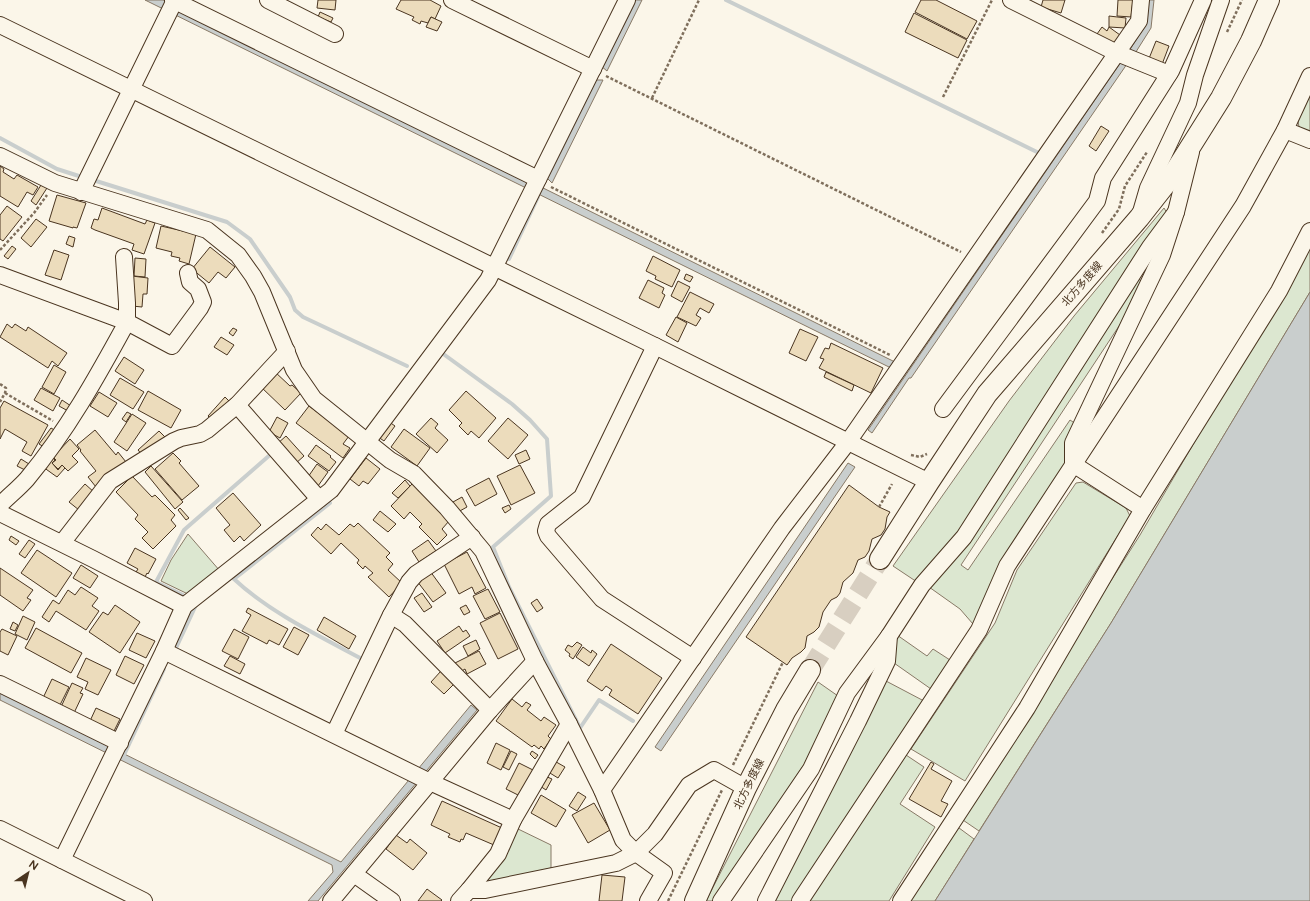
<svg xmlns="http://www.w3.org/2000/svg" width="1310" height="901" viewBox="0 0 1310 901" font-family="Figtree,'Noto Sans JP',sans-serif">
  <rect width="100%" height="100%" fill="#fbf6e9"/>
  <g fill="#dce7d0" stroke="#887966">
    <path d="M1310,90V133L1299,127L1298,121Z"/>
    <path d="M1164,208L1167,213L959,531L917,582L893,566L1009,401L1074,316Z"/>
    <path d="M1310,245V292L1111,623L979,831L960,818L1140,535Z"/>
    <path d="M1138,279L1142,281L1125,317L961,565L968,570L1070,420L1076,424C1067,440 1064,444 1066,463L973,624L960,609L929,587Z"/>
    <path d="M1083,482L1126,508L1130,516L965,781L911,749L995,623L1017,570L1076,483Z"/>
    <path d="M188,534L220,571L190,595L161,581L171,560Z"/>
    <path d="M897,635L927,656L933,649L950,660L931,689L894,663Z"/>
    <path d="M886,681L924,701L792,901H772Z"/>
    <path d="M818,682L838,696L805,763L713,901H706Z"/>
    <path d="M906,755L924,767L900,804L935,827L889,901H809Z"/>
    <path d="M955,825L974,839L935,901H907Z"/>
    <path d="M514,827L551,845V868L481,886Z"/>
  </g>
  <g fill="#c9cecd" stroke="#887966">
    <path d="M145,0H163L897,363L893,369Z"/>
    <path d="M633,0H642L607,71L601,66Z"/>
    <path d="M1149,0H1154L1151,28L1134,55L1129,51L1145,26Z"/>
    <path d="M1121,62L1127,64L911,378H909L872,433L868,430Z"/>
    <path d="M594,80H603L552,183L546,177Z"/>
    <path d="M1310,292V901H935L1111,623Z"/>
    <path d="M848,463L855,467L661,751L655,747Z"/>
    <path d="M0,692L341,862L471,705L477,710L318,901H308L333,872L332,865L0,700Z"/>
  </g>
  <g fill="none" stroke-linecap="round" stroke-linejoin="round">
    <g stroke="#c9cecd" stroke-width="4">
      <path d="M726,0L1041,154"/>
      <path d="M0,138L57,169L82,177"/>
      <path d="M93,180L227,222L250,239L290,297L295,310L303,317L407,366"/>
      <path d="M509,259L538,197"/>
      <path d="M442,353L512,404L530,420L547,439L551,496L493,547L509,587L580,728L599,700L633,721"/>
      <path d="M330,503L234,579C269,612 319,636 362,659"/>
      <path d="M183,595L156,582L184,530L271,454"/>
      <path d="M176,648L196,605"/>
      <path d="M124,755L164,669"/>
    </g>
  </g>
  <g fill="#ecdcbc" stroke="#4a3520">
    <path d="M318,0H336L335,10L317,8Z"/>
    <path d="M401,0H430L441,6L435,19L431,17L428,23L421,21L420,24L412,20L414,17L396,9Z"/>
    <path d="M921,0H936L977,21L967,39L915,12Z"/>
    <path d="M1043,0H1065L1061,13L1041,7Z"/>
    <path d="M1118,0H1133L1131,17L1117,16Z"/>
    <path d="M320,12L333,18L331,22L318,17Z"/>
    <path d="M914,13L967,40L958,58L905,32Z"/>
    <path d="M1109,16L1126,18L1125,28L1109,27Z"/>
    <path d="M431,17L442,22L437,31L426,27Z"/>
    <path d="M1102,27L1107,31L1109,27L1120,35L1112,46L1097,34Z"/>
    <path d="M1156,41L1169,46L1161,67L1148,61Z"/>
    <path d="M1101,126L1109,131L1096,151L1089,146Z"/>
    <path d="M0,166L4,169L3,172L14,179L17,175L38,187L33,195L27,192L18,207L0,196Z"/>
    <path d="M41,185L47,188L36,205L31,201Z"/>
    <path d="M57,195L86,203L77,228L73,227V228L49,221Z"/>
    <path d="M7,206L22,217L3,241L0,239V215Z"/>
    <path d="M102,208L145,224L147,220L155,223L144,254L132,250L134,244L95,230L91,228L94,219L98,220Z"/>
    <path d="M36,219L47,227L31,247L21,238Z"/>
    <path d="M161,226L196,234L189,264L179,261L180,258L171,256L172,252L156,248Z"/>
    <path d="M69,236L75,238L73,247L66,244Z"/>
    <path d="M12,246L16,249L8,259L4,256Z"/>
    <path d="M210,247L235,267L226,278L218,272L209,283L192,269Z"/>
    <path d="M54,250L69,255L61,280L45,275Z"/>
    <path d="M653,256L680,270L672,287L655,279L656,276L646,271Z"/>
    <path d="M135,258L146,259L145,277L134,276Z"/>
    <path d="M686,274L693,277L690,282L684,279Z"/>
    <path d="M132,276L148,278L147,294H143L142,307L132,306Z"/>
    <path d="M648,280L664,288L662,293L665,295L659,308L639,298Z"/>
    <path d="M678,281L690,287L682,302L671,296Z"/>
    <path d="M690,292L714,304L709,313L700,308L696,315L701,318L696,326L677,317Z"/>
    <path d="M676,317L687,323L678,342L666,335Z"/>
    <path d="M7,324L12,328L15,324L26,331L28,327L67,353L58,366L52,361L48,368L0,337Z"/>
    <path d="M233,328L237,330L233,336L229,333Z"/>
    <path d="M800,329L818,337L806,361L789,353Z"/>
    <path d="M221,337L234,345L227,355L214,347Z"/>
    <path d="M831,343L883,368L871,393L819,368L824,359L820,358L825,348L829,349Z"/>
    <path d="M124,357L144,370L135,384L115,371Z"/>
    <path d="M54,365L66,372L54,394L42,387Z"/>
    <path d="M274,371L290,386L292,385L301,393L285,410L260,386Z"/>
    <path d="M826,372L854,385L852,391L824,377Z"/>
    <path d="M120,378L144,392L133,409L110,395Z"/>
    <path d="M41,388L60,398L53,411L34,400Z"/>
    <path d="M148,391L181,410L171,428L138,410Z"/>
    <path d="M466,391L496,418L479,438L471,431L468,435L459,426L462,423L449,410Z"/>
    <path d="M99,392L117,403L108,417L90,406Z"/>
    <path d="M225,397L229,401L212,420L208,416Z"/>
    <path d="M62,400L71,406L68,411L59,406Z"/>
    <path d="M4,401L48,425L31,456L22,451L27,442L5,429L0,439V408Z"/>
    <path d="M309,406L349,436L343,444L350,448L343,458L296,423Z"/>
    <path d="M127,412L131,414L126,422L122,419Z"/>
    <path d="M132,414L146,423L127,451L114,442Z"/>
    <path d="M277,417L288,423L280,438L269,432Z"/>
    <path d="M431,418L438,424L435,428L448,440L437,453L416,434Z"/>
    <path d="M508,418L528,435L508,459L488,441Z"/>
    <path d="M385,419L395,426L384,441L374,434Z"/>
    <path d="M51,428L56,431L44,447L39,444Z"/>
    <path d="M404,429L430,448L417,466L391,447Z"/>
    <path d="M95,430L116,455L118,452L126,462L96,487L88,477L96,471L80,451L81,450L77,445Z"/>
    <path d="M159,431L165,437L144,457L138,450Z"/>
    <path d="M286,436L304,456L295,464L277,444Z"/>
    <path d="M70,439L79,449L72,456L78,462L68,471L62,465L58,469L52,463L56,460L53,457Z"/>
    <path d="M316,445L331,456L330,457L336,462L329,471L308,456Z"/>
    <path d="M526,450L530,459L519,464L515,455Z"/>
    <path d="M173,453L181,461L179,463L199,486L182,500L155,469Z"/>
    <path d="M53,458L55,460L52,463L58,470L62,465L65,468L57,477L43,467Z"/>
    <path d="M366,458L380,469L368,484L363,481L359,486L350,479Z"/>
    <path d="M21,459L29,464L25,470L17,466Z"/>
    <path d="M317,464L328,472L318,486L308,477Z"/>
    <path d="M520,465L535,493L511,505L497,476Z"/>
    <path d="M151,466L183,502L175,509L145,472Z"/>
    <path d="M132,476L152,497L155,495L175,515L171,520L176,526L153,549L142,538L148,532L135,519L138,515L116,492Z"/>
    <path d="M489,478L497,494L475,506L466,490Z"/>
    <path d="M405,480L410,486L398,498L392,493Z"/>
    <path d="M85,484L95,493L79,510L69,502Z"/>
    <path d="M412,484L449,521L442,529L447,535L437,545L419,527L422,524L410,512L404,519L391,506Z"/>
    <path d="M849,485L879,507L890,512L887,517L885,529L881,535L872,539L869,551L865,557L858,560L853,573L843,582L840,593L837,597L831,600L823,612L819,627L814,632L807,636L805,648L801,652L792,658L787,665L746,637Z"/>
    <path d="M233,493L261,525L244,541L240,536L234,542L224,530L230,525L216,508Z"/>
    <path d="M462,497L467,507L458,512L453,502Z"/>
    <path d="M509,505L511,509L505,513L502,508Z"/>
    <path d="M180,508L189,518L186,520L178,510Z"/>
    <path d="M380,511L396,524L388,532L373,520Z"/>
    <path d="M358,523L390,553L386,557L393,564L388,570L402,583L389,597L368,577L373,573L365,566L363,569L357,563L359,560L341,543L331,554L311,535L318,527L321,530L326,524L339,535L350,524L354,527Z"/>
    <path d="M11,536L19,541L16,545L9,540Z"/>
    <path d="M29,540L35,544L25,558L19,554Z"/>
    <path d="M428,540L436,551L419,562L412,551Z"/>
    <path d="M135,548L156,559L148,574L147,573L145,577L136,572L138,569L127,563Z"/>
    <path d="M37,550L72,573L56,597L21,573Z"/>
    <path d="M467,552L486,588L475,594L472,587L459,594L444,564Z"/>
    <path d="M81,565L98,576L90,588L73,578Z"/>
    <path d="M0,568L33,590L27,598L31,600L23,611L0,595Z"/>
    <path d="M430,571L446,593L433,602L417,581Z"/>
    <path d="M81,587L98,598L92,606L99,611L86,630L56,611L49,622L42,617L53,600L59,604L68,590L75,595Z"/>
    <path d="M488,589L500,612L485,619L473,596Z"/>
    <path d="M422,593L432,607L424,612L414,598Z"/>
    <path d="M537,599L543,608L537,612L531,603Z"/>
    <path d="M115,605L140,622L120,653L89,632L103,612L108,615Z"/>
    <path d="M466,605L470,612L464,615L460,608Z"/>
    <path d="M248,608L288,629L279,645L269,640L267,644L242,631L251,615L246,612Z"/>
    <path d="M500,613L518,649L498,659L480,623Z"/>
    <path d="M23,616L35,622L27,640L15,634Z"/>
    <path d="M324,617L356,636L349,649L317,630Z"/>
    <path d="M13,622L18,625L15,631L10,629Z"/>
    <path d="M459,626L463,632L466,630L470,636L445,653L437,641Z"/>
    <path d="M294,627L309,635L298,655L283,647Z"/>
    <path d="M36,628L82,653L71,673L25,648Z"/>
    <path d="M2,629L17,636L8,655L0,651V632Z"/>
    <path d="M234,629L249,637L238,659L222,651Z"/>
    <path d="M137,633L155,641L146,658L129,650Z"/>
    <path d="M476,640L480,649L468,656L463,646Z"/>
    <path d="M577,642L582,645L573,659L569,656L570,654L565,650L568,645L572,647Z"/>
    <path d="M611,644L662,678L638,714L609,695L612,690L606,686L602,691L587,681Z"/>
    <path d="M583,647L591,653L592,650L597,654L589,666L576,657Z"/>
    <path d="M479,651L486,664L467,674L465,669L460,672L455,663Z"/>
    <path d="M125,656L144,665L134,684L116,675Z"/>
    <path d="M230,656L245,664L240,674L224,666Z"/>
    <path d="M86,658L111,670L98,695L85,689L88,682L77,677Z"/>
    <path d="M441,671L454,684L444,694L431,682Z"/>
    <path d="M52,679L69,687L59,707L43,698Z"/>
    <path d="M72,683L83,688L80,693L83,694L74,713L61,707Z"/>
    <path d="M512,699L522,707L526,702L531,705L527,710L541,721L544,717L556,725L548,736L551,739L544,749L541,746L539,749L534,745L532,747L496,721Z"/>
    <path d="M96,708L120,719L113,733L90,721Z"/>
    <path d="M496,743L510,750L501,770L487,763Z"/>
    <path d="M511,751L517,754L509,770L503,767Z"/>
    <path d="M532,751L538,755L535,759L530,754Z"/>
    <path d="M551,759L565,767L558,778L545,770Z"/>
    <path d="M931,762L934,764L931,769L952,781L941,801L948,804L941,817L909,799Z"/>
    <path d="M519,763L533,770L520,796L506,789Z"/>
    <path d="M545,776L552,779L546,790L540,786Z"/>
    <path d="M578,792L586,797L577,811L569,806Z"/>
    <path d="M541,795L566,810L556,827L531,813Z"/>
    <path d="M442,801L502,828L494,845L466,833L463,840L461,839L460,842L448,837L450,834L431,825Z"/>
    <path d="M594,803L610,830L588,843L572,815Z"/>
    <path d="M396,835L407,843L410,839L427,853L413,870L386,849Z"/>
    <path d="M602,875L625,877L622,901H599Z"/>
    <path d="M427,889L442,900L441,901H418Z"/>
  </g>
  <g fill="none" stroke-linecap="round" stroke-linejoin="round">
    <path stroke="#d8cfc1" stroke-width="20" stroke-dasharray="20 10" stroke-linecap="butt" d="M810,670L880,559"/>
    <defs>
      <g id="minor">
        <path d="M173,0L538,179"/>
        <path d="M268,0L335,34"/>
        <path d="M452,0L593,69"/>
        <path d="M1011,0L1117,53L1169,74"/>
        <path d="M0,25L655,346L929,482"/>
        <path d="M1285,130L1310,140"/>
        <path d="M0,156L55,183L207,230L238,255L253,276L262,292L294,370L314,399L390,460L414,474L447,508L483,551L535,661L569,724L602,790L623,840L636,853L664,873L648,901"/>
        <path d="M81,192L175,0"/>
        <path d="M1141,212L1148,188L1188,103L1195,75L1221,0"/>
        <path d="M124,257L127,303V322L172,346L200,308L203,302L198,289L190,282L188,273"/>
        <path d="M0,275L127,322C97,377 67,431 27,479C19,488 9,496 0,505"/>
        <path d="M655,346L582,497L548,524L546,531L548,536L602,599L693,658"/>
        <path d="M237,405L319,499"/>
        <path d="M943,409L1097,201L1103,178L1171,71L1203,0"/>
        <path d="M1143,509L1073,464V443L1162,255L1176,212L1191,152"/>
        <path d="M0,513L93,559L184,606"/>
        <path d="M62,543L110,481L174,441L181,438L200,434L207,430L237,405L287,351"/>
        <path d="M391,615L405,624L490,710"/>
        <path d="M164,651L430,782L513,820"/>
        <path d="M0,684L120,743"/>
        <path d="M334,734L391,615L409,582L416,574L472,537"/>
        <path d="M602,790L782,528L848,442L1139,21L1141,0"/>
        <path d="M0,829L144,901"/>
        <path d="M62,860L164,651L184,606L331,490L488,280L627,0"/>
        <path d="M354,874L392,901"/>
        <path d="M469,890L498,854L513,820L569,724"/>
        <path d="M331,901L490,710L535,661"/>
        <path d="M459,901L469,890H485L616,863L636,853L655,834L689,785L714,770L746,788"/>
        <path d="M721,901L811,769L847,693L889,636"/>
        <path d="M766,901L858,721L887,661L889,636L922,585L964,537L1150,247L1176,212"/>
        <path d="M800,901L979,630L1007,566L1243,206L1285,130L1310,76"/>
        <path d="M901,901L1027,708L1143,509L1279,291L1310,231"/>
      </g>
      <g id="major">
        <path d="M880,559L929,482L987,394L1139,218L1172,176L1221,98L1251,41L1269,0"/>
        <path d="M695,901L746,788L786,710L810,670"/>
      </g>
    </defs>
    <use href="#minor" stroke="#4a3520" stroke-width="18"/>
    <use href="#major" stroke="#4a3520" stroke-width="22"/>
    <g stroke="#7f6f5c" stroke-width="2.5" stroke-dasharray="3 2" stroke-linecap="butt">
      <path d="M1227,32L1242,0"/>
      <path d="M606,76L961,252"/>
      <path d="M943,97L992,0"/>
      <path d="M652,98L699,0"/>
      <path d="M551,187L890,355"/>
      <path d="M1102,233L1119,209L1125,186L1147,152"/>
      <path d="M0,250L34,213L47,195"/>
      <path d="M0,384L6,388L5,393L0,402"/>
      <path d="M5,393L53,421"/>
      <path d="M911,455L920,457L927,454"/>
      <path d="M879,507L892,484"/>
      <path d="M733,765L783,662"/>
      <path d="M668,901L722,790"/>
    </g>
    <use href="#minor" stroke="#fbf6e9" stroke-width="16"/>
    <use href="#major" stroke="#fbf6e9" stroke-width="20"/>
  </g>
  <g text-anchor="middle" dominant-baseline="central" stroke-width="3" stroke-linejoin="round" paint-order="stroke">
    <g font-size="11" fill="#4a3520" stroke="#fbf6e9">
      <text transform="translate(1082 284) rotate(-49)">北方多度線</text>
      <text transform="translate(749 784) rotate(-64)">北方多度線</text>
    </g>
  </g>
  <g transform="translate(28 873) rotate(35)" stroke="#fbf6e9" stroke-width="3" paint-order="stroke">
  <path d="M0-3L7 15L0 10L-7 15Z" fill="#4a3520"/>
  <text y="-6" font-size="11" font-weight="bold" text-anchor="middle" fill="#4a3520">N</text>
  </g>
</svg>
